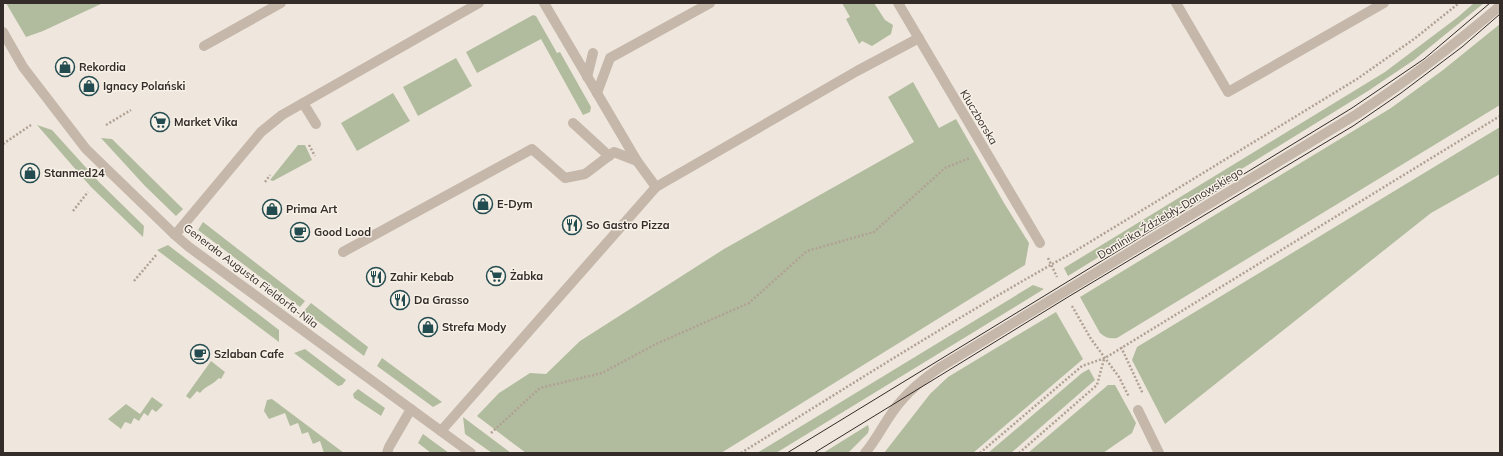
<svg xmlns="http://www.w3.org/2000/svg" width="1503" height="456" viewBox="0 0 1503 456" font-family="Mulish,sans-serif">
  <rect width="100%" height="100%" fill="#efe7dd"/>
  <g fill="#b1bc9e">
    <path d="M6,3H103L43,31L26,37Z"/>
    <path d="M842,3H874L885,20L893,25L891,34L872,46L862,41L859,44L846,19L850,17Z"/>
    <path d="M1474,3H1484L1414,60L1368,91L1068,276L1064,268L1385,72L1458,17Z"/>
    <path d="M533,15L536,16L557,53L560,52L591,107L590,112L583,115L541,39L477,73L466,52Z"/>
    <path d="M1500,24V105L1117,338C1110,339 1106,338 1100,333L1080,297L1391,108L1443,70Z"/>
    <path d="M456,58L472,86L418,116L403,87Z"/>
    <path d="M913,82L939,128L956,119L1004,203L1029,243L1025,265L721,453H526L477,416L499,393L530,373L546,374L580,341L724,249L914,142L888,97Z"/>
    <path d="M393,93L410,121L357,151L341,123Z"/>
    <path d="M37,125L52,130L99,182L144,226L143,237L91,187Z"/>
    <path d="M1500,127V174L1431,213L1165,424L1132,360L1137,347Z"/>
    <path d="M101,138L112,139L183,209L176,216L145,186Z"/>
    <path d="M298,145H305L312,160L273,181L270,180Z"/>
    <path d="M203,222L305,301L300,307L198,230Z"/>
    <path d="M168,245L279,330V342L157,250Z"/>
    <path d="M1033,285L1044,289L776,453H757Z"/>
    <path d="M311,303L368,347L364,356L304,311Z"/>
    <path d="M1056,312L1083,359L973,453H884L930,394L948,377Z"/>
    <path d="M305,349L346,380L342,385L338,386L294,353Z"/>
    <path d="M382,358L442,402L433,407L377,366Z"/>
    <path d="M211,361L225,372L221,379L219,378C213,385 205,386 200,393L197,391L190,399L186,396Z"/>
    <path d="M1089,369L1095,380L1011,453H988L1082,373Z"/>
    <path d="M1108,385H1115L1136,423L1132,433L1103,453H1028Z"/>
    <path d="M358,389L385,408L381,416L354,398L353,394Z"/>
    <path d="M152,397L163,405L156,412L152,409L148,416L144,413L139,421L134,418L131,424L125,422L121,429L108,419L126,404L140,414Z"/>
    <path d="M272,399L344,453H324L320,441L313,444L308,432L302,434L298,423L290,426L285,413L269,419L264,411L267,400Z"/>
    <path d="M463,417L511,453H492L465,434Z"/>
    <path d="M868,425L869,429L868,433L848,453H823Z"/>
    <path d="M423,434L449,453H431L418,443Z"/>
  </g>
  <g fill="none" stroke-linecap="round" stroke-linejoin="round">
    <g stroke="#b1a194" stroke-width="2.5" stroke-dasharray="2 2" stroke-linecap="butt">
      <path d="M106,125L131,110"/>
      <path d="M3,144L31,125"/>
      <path d="M309,145L315,156"/>
      <path d="M265,182L270,175"/>
      <path d="M73,211L88,192"/>
      <path d="M1048,258L1057,277"/>
      <path d="M134,281L157,254"/>
      <path d="M1072,306L1091,339L1119,377L1129,397"/>
      <path d="M1121,347L1143,394"/>
      <path d="M491,433L540,388L602,373L656,344L749,303L807,251L874,232L945,168L970,158"/>
      <path d="M741,453C850,385 959,316 1072,253L1357,79L1414,39L1459,3"/>
      <path d="M980,453L1082,366L1105,358L1500,116"/>
      <path d="M1019,453L1097,385L1104,359"/>
    </g>
    <g stroke="#c5b7aa" stroke-width="10">
      <path d="M544,3L637,161"/>
      <path d="M898,3L1040,243"/>
      <path d="M1176,3L1228,92L1384,3"/>
      <path d="M3,32L23,67L86,149L175,235L189,247L471,453"/>
      <path d="M204,46L281,3"/>
      <path d="M587,77L593,53"/>
      <path d="M597,93L610,58L710,3"/>
      <path d="M303,103L316,124"/>
      <path d="M573,123L609,156"/>
      <path d="M175,235L261,132L282,115L479,3"/>
      <path d="M343,252L532,149L565,178L585,174L614,152L637,161L656,187"/>
      <path d="M1138,410L1159,453"/>
      <path d="M441,431L656,187L857,71L919,38"/>
      <path d="M387,453L389,447L411,409"/>
      <path d="M865,453C879,437 887,416 902,400C913,387 926,377 939,368L1357,114C1407,81 1454,45 1500,6"/>
    </g>
    <g stroke="#342c29" stroke-width="1">
      <path d="M787,453L1352,108L1424,59L1490,3"/>
      <path d="M814,453L1068,297L1353,126L1401,93L1462,47L1500,14"/>
    </g>
  </g>
  <defs>
    <symbol id="shop-ring" viewBox="-11 -11 22 22"><circle r="9.5" fill="#f7f1e8" stroke="#234c50" stroke-width="1.5"/><path d="M-5-2.5h2.3a2.7 3.5 0 0 1 5.4 0H5L5.5 6h-11ZM-1.5-2.5h3a1.5 2.3 0 0 0-3 0Z" fill="#234c50"/></symbol>
    <symbol id="supermarket-ring" viewBox="-11 -11 22 22"><circle r="9.5" fill="#f7f1e8" stroke="#234c50" stroke-width="1.5"/><path d="M-6-5.5h2.5l.6 2H6L4.5 2H-2.5L-4.4-4H-6ZM-1.5 3.2a1.3 1.3 0 1 0 .1 0ZM3 3.2a1.3 1.3 0 1 0 .1 0Z" fill="#234c50"/></symbol>
    <symbol id="restaurant-ring" viewBox="-11 -11 22 22"><circle r="9.5" fill="#f7f1e8" stroke="#234c50" stroke-width="1.5"/><path d="M-5-6h1v4h1v-4h1v4h1v-4h1v5L-1.5 .5V6h-2V.5L-5-1ZM5-6V6H3V1.5H1.5Q1.5-4 5-6Z" fill="#234c50"/></symbol>
    <symbol id="cafe-ring" viewBox="-11 -11 22 22"><circle r="9.5" fill="#f7f1e8" stroke="#234c50" stroke-width="1.5"/><path d="M-5.5-4.5H6V0H3Q3 3.5 0 3.5H-2.5Q-5.5 3.5-5.5 0ZM3-3.2v2h1.7v-2ZM-6 4.5H4V6H-6Z" fill="#234c50"/></symbol>
  </defs>
  <g fill-rule="evenodd">
    <use href="#shop-ring" x="54" y="56" width="22" height="22"/>
    <use href="#shop-ring" x="78" y="75" width="22" height="22"/>
    <use href="#supermarket-ring" x="149" y="111" width="22" height="22"/>
    <use href="#shop-ring" x="19" y="162" width="22" height="22"/>
    <use href="#shop-ring" x="472" y="193" width="22" height="22"/>
    <use href="#shop-ring" x="261" y="198" width="22" height="22"/>
    <use href="#restaurant-ring" x="561" y="214" width="22" height="22"/>
    <use href="#cafe-ring" x="289" y="221" width="22" height="22"/>
    <use href="#supermarket-ring" x="485" y="265" width="22" height="22"/>
    <use href="#restaurant-ring" x="365" y="266" width="22" height="22"/>
    <use href="#restaurant-ring" x="389" y="289" width="22" height="22"/>
    <use href="#shop-ring" x="417" y="316" width="22" height="22"/>
    <use href="#cafe-ring" x="189" y="343" width="22" height="22"/>
  </g>
  <g text-anchor="middle" dominant-baseline="central" stroke-width="3" stroke-linejoin="round" paint-order="stroke">
    <g font-size="11" font-weight="bold" fill="#342c29" stroke="#f7f1e8" text-anchor="start">
      <text x="79" y="67">Rekordia</text>
      <text x="103" y="86">Ignacy Polański</text>
      <text x="174" y="122">Market Vika</text>
      <text x="44" y="173">Stanmed24</text>
      <text x="497" y="204">E-Dym</text>
      <text x="286" y="209">Prima Art</text>
      <text x="586" y="225">So Gastro Pizza</text>
      <text x="314" y="232">Good Lood</text>
      <text x="510" y="276">Żabka</text>
      <text x="390" y="277">Zahir Kebab</text>
      <text x="414" y="300">Da Grasso</text>
      <text x="442" y="327">Strefa Mody</text>
      <text x="214" y="354">Szlaban Cafe</text>
    </g>
    <g font-size="11" fill="#342c29" stroke="#f7f1e8">
      <text transform="translate(979 117) rotate(59)">Kluczborska</text>
      <text transform="translate(1170 213) rotate(-31)">Dominika Ździebły-Danowskiego</text>
      <text transform="translate(251 276) rotate(37)">Generała Augusta Fieldorfa-Nila</text>
    </g>
  </g>
  <rect width="1503" height="456" fill="none" stroke="#342c29" stroke-width="8"/>
</svg>
